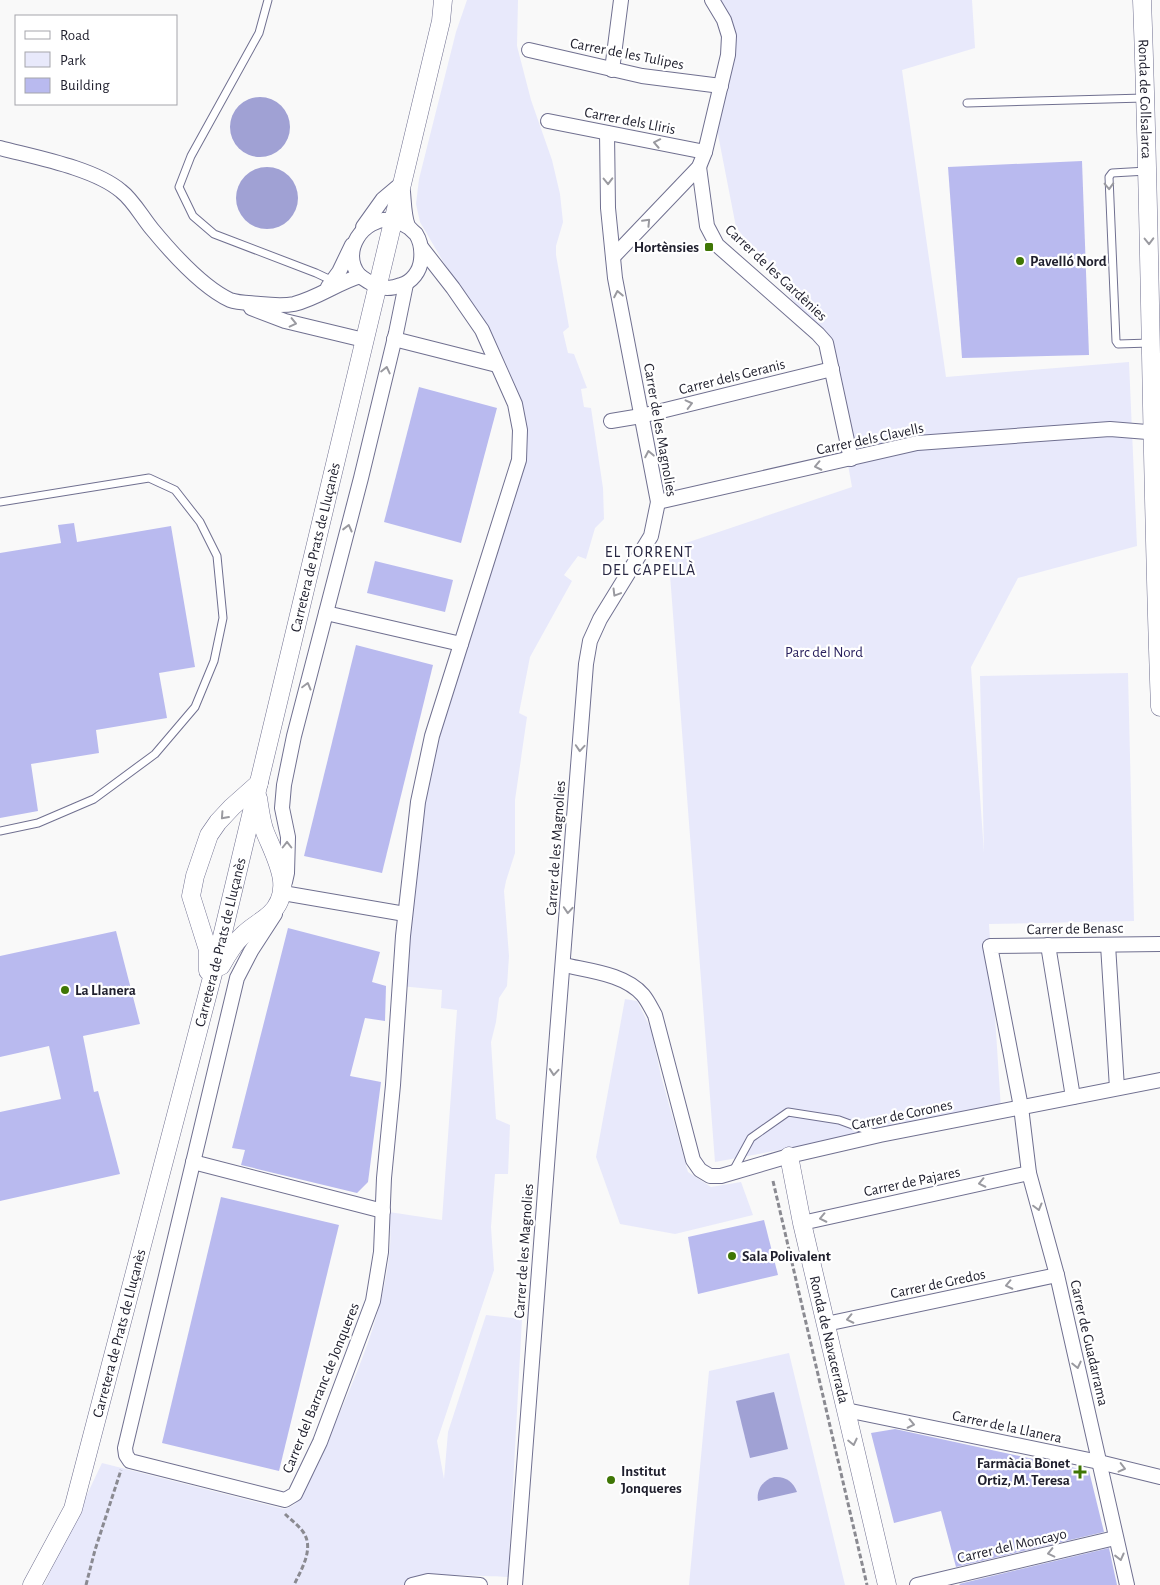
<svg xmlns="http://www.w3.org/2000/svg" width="1160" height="1585" viewBox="0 0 1160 1585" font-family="'Alegreya Sans',sans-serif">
  <rect width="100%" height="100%" fill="#f9f9f9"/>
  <g fill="#e8e9fb">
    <path d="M467,0H518L517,46L531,100L552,160L560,194L563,222L556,246V255L569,327L563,332L568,353L574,354L587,388L581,389L584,407L591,408L603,488L604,519L595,528L586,559L578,556L564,575L572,581L530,657L519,713L527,717L515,800V853L506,881L504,891L509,956L507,986L499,998L496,1022L491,1042L496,1119L510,1125L508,1174H495L491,1227L494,1270L437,1441L444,1479L448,1432L486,1315L522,1319L508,1577C480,1577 427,1570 404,1585H44L102,1463L284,1509C293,1507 297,1503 302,1496C336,1419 383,1331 390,1247C391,1235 390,1224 389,1212L442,1220L457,1010L441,1008L442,990L400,986L418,802L520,430L448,270L420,222L416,204L419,179L456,32Z"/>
    <path d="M708,0H972L975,48L902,70L946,377L1129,362L1137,546L1018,578L971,667L984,853L980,676L1128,673L1134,921L989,924L1001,1109L715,1162L668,549L852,487L826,343L736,227L714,114L727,30Z"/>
    <path d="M625,999L637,1001L651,1029L661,1076L688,1172L711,1187L741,1182L753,1215L675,1234L620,1224L596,1157Z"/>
    <path d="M789,1353L845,1585H689L709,1371Z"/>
  </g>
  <g fill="#a0a1d4">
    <circle cx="260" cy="127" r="30"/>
    <circle cx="267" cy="198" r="31"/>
    <path d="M774,1392L788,1449L750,1458L736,1401Z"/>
    <path d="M774,1477C785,1476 793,1481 797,1492L758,1501C756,1490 763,1480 774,1477Z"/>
  </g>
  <g fill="#b9baef">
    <path d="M1082,161L1089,355L962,358L948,167Z"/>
    <path d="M419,387L497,408L461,543L384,522Z"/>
    <path d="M74,523L77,542L171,526L195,667L159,673L167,718L96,730L99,753L31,764L38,811L0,818V553L61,543L58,525Z"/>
    <path d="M375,561L453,580L445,612L367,593Z"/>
    <path d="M356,645L433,665L382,873L304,856Z"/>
    <path d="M288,928L380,952L372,982L386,986L385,1021L365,1018L350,1076L381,1082L368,1182L357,1193L241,1165L245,1150L232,1148Z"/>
    <path d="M116,931L140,1024L83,1036L94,1092L98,1091L120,1174L0,1201V1112L61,1099L49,1046L0,1057V956Z"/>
    <path d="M221,1197L339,1225L279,1471L162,1443Z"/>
    <path d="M764,1220L778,1275L698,1294L688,1237Z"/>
    <path d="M895,1429L1089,1471L1104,1532L956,1567L941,1511L894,1523L871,1433Z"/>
    <path d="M1109,1548L1117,1585H960L959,1584Z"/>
  </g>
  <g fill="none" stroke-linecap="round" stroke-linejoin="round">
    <defs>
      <g id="service">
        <path d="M268,0L259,33L191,156L179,187L193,216L214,234L316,273L333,281"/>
        <path d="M967,103L1144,98"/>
        <path d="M1147,171L1112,173L1109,177L1116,341L1118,344L1150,343"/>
        <path d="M0,502L149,478L175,490L200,522L217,556L223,618L214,661L195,707L155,754L94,799L38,823L0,831"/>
        <path d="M733,1171L751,1138L788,1112L839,1120L877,1134"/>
      </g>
      <g id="minor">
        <path d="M529,50L642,76L721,86"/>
        <path d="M612,70L621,0"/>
        <path d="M548,121L705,152"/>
        <path d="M0,148C34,157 94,168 121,191C133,200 142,217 152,229C171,252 202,287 230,300C238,303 251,303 260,304C270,305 284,306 294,304C318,298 337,283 360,276"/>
        <path d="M699,167L707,226L717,245L818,334L826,343L851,459"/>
        <path d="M403,192C404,202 404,216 408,226C410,229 413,231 416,234C421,242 422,251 421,260C420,271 412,282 401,285C389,290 379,289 369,282C366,280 362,278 359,275C340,252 363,217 391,220C397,220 403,224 408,227"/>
        <path d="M363,227L383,199L402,183"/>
        <path d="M613,257L699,167L705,152L728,55L729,36L724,20L712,0"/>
        <path d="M328,287L339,272L352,245"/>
        <path d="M251,308L285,321L364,340"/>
        <path d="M394,339L497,365"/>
        <path d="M611,421L641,416L832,369"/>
        <path d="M658,502L917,443L1110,429L1160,433"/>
        <path d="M326,613L461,644"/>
        <path d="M285,882L287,873L288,837L282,808L284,785L294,736L361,478L396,333L406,284"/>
        <path d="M283,893L405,914"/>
        <path d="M275,914L251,951L237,978L125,1448L126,1455L130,1461L285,1500L295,1494L320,1442L373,1301L381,1252L384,1178L393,1085L403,936L418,802L432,736L519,460L520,430L515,404L482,330L453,288L421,247"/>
        <path d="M1048,945L1073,1097"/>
        <path d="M1108,945L1117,1088"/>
        <path d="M564,965C590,971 625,974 643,995C648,1001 651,1008 655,1015L693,1160L700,1170L710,1176H721L789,1156L880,1135L1160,1080"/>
        <path d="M193,1162L383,1211"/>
        <path d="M802,1223L1029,1173"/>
        <path d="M826,1324L1057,1275"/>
        <path d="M846,1410L1099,1462L1160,1477"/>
        <path d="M412,1585L428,1581L480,1585"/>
        <path d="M515,1585C536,1278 563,971 586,664L590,641L600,619L651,536L658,502L615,278L608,208L607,133"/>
        <path d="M917,1585L1115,1538"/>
        <path d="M1127,1585L1057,1275L1029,1173L1021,1107L990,946L1160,944"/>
      </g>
      <g id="tertiary">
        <path id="s1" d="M1142,0C1151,236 1151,472 1160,707"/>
        <path d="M221,966C227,955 233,944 243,935C251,927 261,922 270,914C295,890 276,859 265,832C261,821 260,810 258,798"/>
        <path d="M208,971V950L191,896L195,876L209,835L218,822L232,807L259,783"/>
        <path id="s2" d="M789,1156L802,1223L887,1585"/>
        <path id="s3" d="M32,1585L73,1509L215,966L441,21L443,0"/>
      </g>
    </defs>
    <use href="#service" stroke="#707090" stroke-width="9"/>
    <use href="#minor" stroke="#707090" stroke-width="16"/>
    <use href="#tertiary" stroke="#707090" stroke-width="19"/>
    <g stroke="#8a8a91" stroke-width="3" stroke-dasharray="5 2.5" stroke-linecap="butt">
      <path d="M773,1181L867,1585"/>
      <path d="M285,1514C291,1520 301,1527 305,1535C313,1551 301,1570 294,1585"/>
      <path d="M86,1585L95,1550L121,1470"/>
    </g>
    <use href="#service" stroke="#fff" stroke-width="7"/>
    <use href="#minor" stroke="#fff" stroke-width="14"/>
    <use href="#tertiary" stroke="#fff" stroke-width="18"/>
  </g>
  <defs><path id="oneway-chevron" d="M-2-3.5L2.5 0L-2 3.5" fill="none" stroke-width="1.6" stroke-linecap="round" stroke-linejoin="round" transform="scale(1.25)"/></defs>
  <g stroke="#9a9aa0">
    <use href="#oneway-chevron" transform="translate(657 143) rotate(-169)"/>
    <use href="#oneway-chevron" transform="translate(608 181) rotate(89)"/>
    <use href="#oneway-chevron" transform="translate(1109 186) rotate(88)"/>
    <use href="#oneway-chevron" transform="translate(647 222) rotate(-46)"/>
    <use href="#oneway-chevron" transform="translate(1149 241) rotate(89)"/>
    <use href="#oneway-chevron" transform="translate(618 294) rotate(-101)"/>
    <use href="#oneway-chevron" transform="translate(293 323) rotate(13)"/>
    <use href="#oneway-chevron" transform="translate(386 370) rotate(-77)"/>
    <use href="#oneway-chevron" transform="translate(689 404) rotate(-14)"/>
    <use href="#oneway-chevron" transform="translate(649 454) rotate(-101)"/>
    <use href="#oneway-chevron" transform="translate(818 466) rotate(168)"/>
    <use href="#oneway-chevron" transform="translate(348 528) rotate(-76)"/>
    <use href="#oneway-chevron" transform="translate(616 593) rotate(121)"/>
    <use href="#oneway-chevron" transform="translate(307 686) rotate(-75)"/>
    <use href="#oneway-chevron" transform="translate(580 748) rotate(94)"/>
    <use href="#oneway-chevron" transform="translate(224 816) rotate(132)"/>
    <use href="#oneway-chevron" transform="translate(287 845) rotate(-90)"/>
    <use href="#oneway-chevron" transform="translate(568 910) rotate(94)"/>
    <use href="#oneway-chevron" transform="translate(554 1072) rotate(95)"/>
    <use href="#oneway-chevron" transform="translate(982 1183) rotate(168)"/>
    <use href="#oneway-chevron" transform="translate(1038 1207) rotate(75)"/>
    <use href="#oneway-chevron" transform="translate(823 1218) rotate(168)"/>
    <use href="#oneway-chevron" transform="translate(1009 1285) rotate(168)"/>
    <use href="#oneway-chevron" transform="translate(850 1319) rotate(168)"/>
    <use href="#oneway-chevron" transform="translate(1077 1365) rotate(77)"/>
    <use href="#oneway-chevron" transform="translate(911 1424) rotate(12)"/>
    <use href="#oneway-chevron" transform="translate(853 1442) rotate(77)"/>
    <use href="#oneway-chevron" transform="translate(1122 1468) rotate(14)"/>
    <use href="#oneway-chevron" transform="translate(1051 1553) rotate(167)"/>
    <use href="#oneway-chevron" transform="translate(1120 1557) rotate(76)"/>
  </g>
  <g fill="#3f7605" stroke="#fff" stroke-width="2">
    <rect x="704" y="242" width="10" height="10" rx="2.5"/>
    <circle cx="1020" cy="261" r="5"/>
    <circle cx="65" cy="990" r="5"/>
    <circle cx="732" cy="1256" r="5"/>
    <path d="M1077.5 1464.5h5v5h5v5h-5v5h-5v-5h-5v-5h5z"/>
    <circle cx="611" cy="1480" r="5"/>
  </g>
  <g text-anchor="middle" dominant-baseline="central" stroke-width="4.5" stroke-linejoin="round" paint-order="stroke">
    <g font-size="15" fill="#1f1f2d" stroke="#fff">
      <text transform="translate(627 54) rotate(11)">Carrer de les Tulipes</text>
      <text stroke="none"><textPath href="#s1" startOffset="99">Ronda de Collsalarca</textPath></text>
      <text transform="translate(630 121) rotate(11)">Carrer dels Lliris</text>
      <text transform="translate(776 273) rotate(43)">Carrer de les Gardènies</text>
      <text transform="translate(732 377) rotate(-14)">Carrer dels Geranis</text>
      <text transform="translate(660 430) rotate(80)">Carrer de les Magnolies</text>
      <text transform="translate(870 439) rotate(-12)">Carrer dels Clavells</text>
      <text stroke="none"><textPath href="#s3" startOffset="1078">Carretera de Prats de Lluçanès</textPath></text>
      <text transform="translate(556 848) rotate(-86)">Carrer de les Magnolies</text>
      <text transform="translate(1075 929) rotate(-1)">Carrer de Benasc</text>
      <text stroke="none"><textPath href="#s3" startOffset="672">Carretera de Prats de Lluçanès</textPath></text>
      <text transform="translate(902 1115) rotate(-12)">Carrer de Corones</text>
      <text transform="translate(912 1182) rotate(-12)">Carrer de Pajares</text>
      <text transform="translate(524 1251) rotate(-86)">Carrer de les Magnolies</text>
      <text transform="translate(938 1284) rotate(-12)">Carrer de Gredos</text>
      <text stroke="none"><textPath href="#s3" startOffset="268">Carretera de Prats de Lluçanès</textPath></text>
      <text stroke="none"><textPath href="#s2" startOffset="188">Ronda de Navacerrada</textPath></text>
      <text transform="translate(1089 1343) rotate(77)">Carrer de Guadarrama</text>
      <text transform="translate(321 1388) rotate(-68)">Carrer del Barranc de Jonqueres</text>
      <text transform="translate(1007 1427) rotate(12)">Carrer de la Llanera</text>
      <text transform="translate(1012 1546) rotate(-13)">Carrer del Moncayo</text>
    </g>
    <g font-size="15" font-weight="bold" fill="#1f1f2d" stroke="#fff" text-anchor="start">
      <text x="699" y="247" text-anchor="end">Hortènsies</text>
      <text x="1030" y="261">Pavelló Nord</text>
      <text x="75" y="990">La Llanera</text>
      <text x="742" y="1256">Sala Polivalent</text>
      <text x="1070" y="1463" text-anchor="end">Farmàcia Bonet<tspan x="1070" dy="17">Ortiz, M. Teresa</tspan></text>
      <text x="621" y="1471">Institut<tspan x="621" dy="17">Jonqueres</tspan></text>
    </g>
    <g font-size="15" fill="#2a225f" stroke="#fff">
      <text x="824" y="652">Parc del Nord</text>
    </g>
    <g font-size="16" letter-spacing="1" fill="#292843" stroke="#fff">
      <text x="649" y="552">EL TORRENT<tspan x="649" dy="18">DEL CAPELLÀ</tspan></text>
    </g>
  </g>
  <rect x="15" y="15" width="162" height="90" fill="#ffffff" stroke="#a5a5ab"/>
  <rect x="25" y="31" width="25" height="8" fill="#ffffff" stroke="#a5a5ab"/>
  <text x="60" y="40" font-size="15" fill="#1f1f2d">Road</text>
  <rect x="25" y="52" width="25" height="15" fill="#e8e9fb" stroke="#a5a5ab"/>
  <text x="60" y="65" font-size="15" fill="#1f1f2d">Park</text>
  <rect x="25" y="78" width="25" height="15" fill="#b9baef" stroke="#a5a5ab"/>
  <text x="60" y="90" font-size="15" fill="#1f1f2d">Building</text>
</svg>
